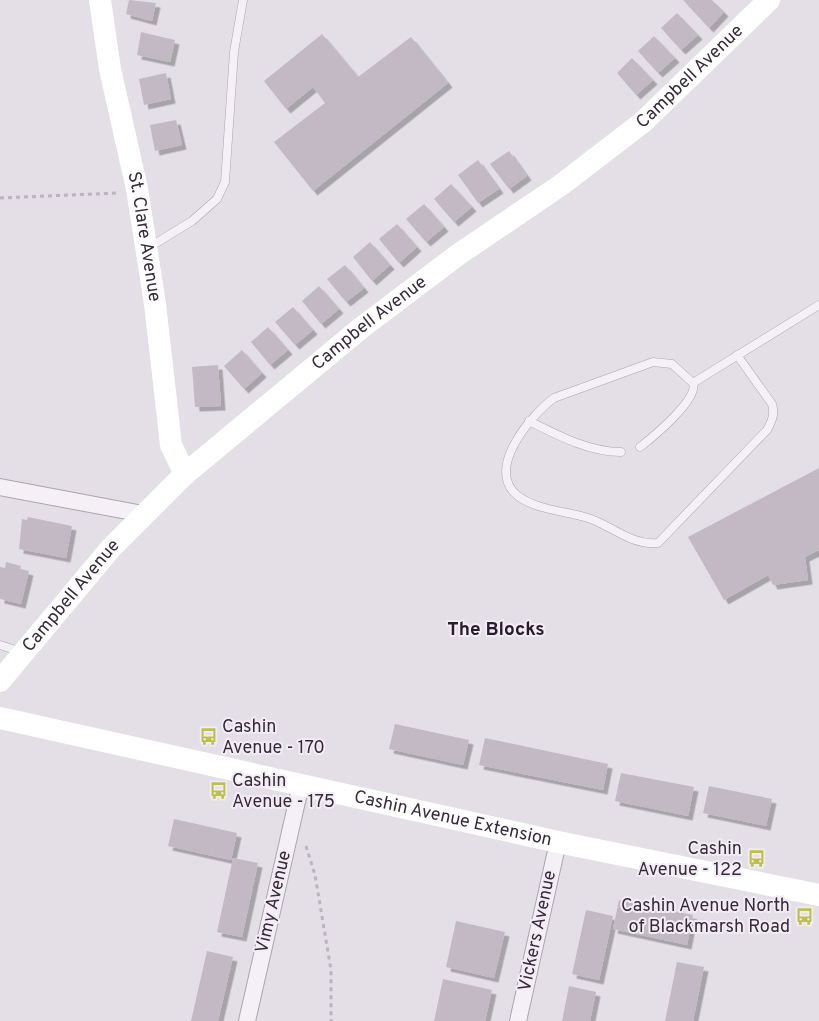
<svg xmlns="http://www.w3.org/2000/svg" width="819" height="1021" viewBox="0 0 819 1021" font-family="Overpass,sans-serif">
  <defs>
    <filter id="shadow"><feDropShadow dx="4.5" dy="4.5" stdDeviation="0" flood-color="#0004"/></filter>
  </defs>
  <rect width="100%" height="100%" fill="#e4dee6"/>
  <g fill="#c3b9c5" filter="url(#shadow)">
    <path d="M129,0L156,3L152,21L126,14Z"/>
    <path d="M683,0H712L724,12L709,28Z"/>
    <path d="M677,13L698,35L681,50L661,28Z"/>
    <path d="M141,32L175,40L170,62L137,55Z"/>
    <path d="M322,34L358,77L411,37L448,83L313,191L274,142L325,103L313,87L286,109L264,81Z"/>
    <path d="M654,36L675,58L658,73L638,51Z"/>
    <path d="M632,58L653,80L636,95L617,73Z"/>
    <path d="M166,73L171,99L144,105L139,79Z"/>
    <path d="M176,120L182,145L155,151L150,125Z"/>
    <path d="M509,151L527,176L509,189L490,164Z"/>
    <path d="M478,160L499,189L478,203L458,175Z"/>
    <path d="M451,184L472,207L454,222L434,199Z"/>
    <path d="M424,204L444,227L426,242L406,219Z"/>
    <path d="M397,224L417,247L399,263L379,239Z"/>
    <path d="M370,242L390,265L372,281L353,257Z"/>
    <path d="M345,265L364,288L346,302L327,279Z"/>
    <path d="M319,286L339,309L321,324L302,301Z"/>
    <path d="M293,307L313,330L295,345L275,322Z"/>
    <path d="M268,327L288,350L270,365L251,342Z"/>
    <path d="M242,350L262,373L244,389L224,366Z"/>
    <path d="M218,365L221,406L195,407L192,367Z"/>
    <path d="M819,468V550L805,557L808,580L773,585L768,575L724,600L688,537Z"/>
    <path d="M28,517L72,526L66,558L19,549L22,519L27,520Z"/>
    <path d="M6,562L21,566L20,569L29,571L21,604L0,599V567L5,568Z"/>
    <path d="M395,724L469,740L463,765L389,749Z"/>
    <path d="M485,738L608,764L603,790L479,765Z"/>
    <path d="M621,773L694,787L688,816L615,801Z"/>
    <path d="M709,786L772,799L766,826L703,813Z"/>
    <path d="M174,819L237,833L231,860L168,846Z"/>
    <path d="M233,858L258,863L242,937L217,932Z"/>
    <path d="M619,900L693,915L687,945L613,929Z"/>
    <path d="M586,910L613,916L599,980L572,974Z"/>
    <path d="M456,921L505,932L494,978L446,967Z"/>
    <path d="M207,951L233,957L218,1021H191Z"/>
    <path d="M677,962L704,967L693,1021H665Z"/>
    <path d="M443,979L492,990L485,1021H434Z"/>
    <path d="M569,986L596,992L590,1021H562Z"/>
  </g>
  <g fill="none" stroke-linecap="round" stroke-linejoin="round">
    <defs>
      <g id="lane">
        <path d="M148,248L192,221L217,199L225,182L234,52L243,0"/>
        <path d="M693,383L819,305"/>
        <path d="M529,421C557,435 589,452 621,452"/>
        <path d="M640,447C653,437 699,399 693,383L672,364L653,362L554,398C531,415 484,470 518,496C538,511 569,511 591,519C613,527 633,546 658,543L767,430C772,421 775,414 772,404L737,355"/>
        <path d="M0,645L22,652"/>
      </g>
      <g id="street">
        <path d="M0,487L143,514"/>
        <path d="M247,1021L301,784"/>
        <path d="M518,1021L558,842"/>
      </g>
    </defs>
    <use href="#lane" stroke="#ada4b0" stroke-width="9"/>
    <use href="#street" stroke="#ada4b0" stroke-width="18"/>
    <g stroke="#bcb4be" stroke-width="3" stroke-dasharray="4 4" stroke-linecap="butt">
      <path d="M0,198L117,193"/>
      <path d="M306,846L315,875L331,970V1021"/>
    </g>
    <use href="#lane" stroke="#f4f0f5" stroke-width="8"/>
    <use href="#street" stroke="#f4f0f5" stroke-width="16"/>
    <g stroke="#fff" stroke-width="22">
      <path id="s1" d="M100,0L110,69L137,189L155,304L171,445L185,474"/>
      <path id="s2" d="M0,681L111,548L185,474L361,328L459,254L561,185L643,122L769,0"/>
      <path id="s3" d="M0,718L558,842L819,895"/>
    </g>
  </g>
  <defs>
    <symbol id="bus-bare" viewBox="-9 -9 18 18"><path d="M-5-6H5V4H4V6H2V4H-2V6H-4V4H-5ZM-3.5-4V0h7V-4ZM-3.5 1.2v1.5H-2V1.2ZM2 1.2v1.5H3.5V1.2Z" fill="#bec04e" stroke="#f2edf4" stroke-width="2.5" paint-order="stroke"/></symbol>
  </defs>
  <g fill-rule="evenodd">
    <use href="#bus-bare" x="196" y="724" width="25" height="25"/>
    <use href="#bus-bare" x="206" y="778" width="25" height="25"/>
    <use href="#bus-bare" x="744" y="846" width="25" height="25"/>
    <use href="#bus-bare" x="792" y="904" width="25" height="25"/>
  </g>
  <g text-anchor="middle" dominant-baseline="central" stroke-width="4" stroke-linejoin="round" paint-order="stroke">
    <g font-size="18" fill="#38293c" stroke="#f2edf4">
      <text stroke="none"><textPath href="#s2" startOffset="921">Campbell Avenue</textPath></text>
      <text stroke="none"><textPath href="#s1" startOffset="241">St. Clare Avenue</textPath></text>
      <text stroke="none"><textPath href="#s2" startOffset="516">Campbell Avenue</textPath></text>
      <text stroke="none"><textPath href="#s2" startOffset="111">Campbell Avenue</textPath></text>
      <text stroke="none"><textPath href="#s3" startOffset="464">Cashin Avenue Extension</textPath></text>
      <text transform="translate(274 902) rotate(-77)">Vimy Avenue</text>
      <text transform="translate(538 931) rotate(-78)">Vickers Avenue</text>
    </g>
    <g font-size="18" fill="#38293c" stroke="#f2edf4" text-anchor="start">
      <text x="222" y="727">Cashin<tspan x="222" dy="21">Avenue - 170</tspan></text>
      <text x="232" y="781">Cashin<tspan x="232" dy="21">Avenue - 175</tspan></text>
      <text x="742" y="849" text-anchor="end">Cashin<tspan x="742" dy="21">Avenue - 122</tspan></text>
      <text x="790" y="906" text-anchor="end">Cashin Avenue North<tspan x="790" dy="21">of Blackmarsh Road</tspan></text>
    </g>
    <g font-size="19" font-weight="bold" fill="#291b2c" stroke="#f2edf4">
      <text x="496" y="630">The Blocks</text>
    </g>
  </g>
</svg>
